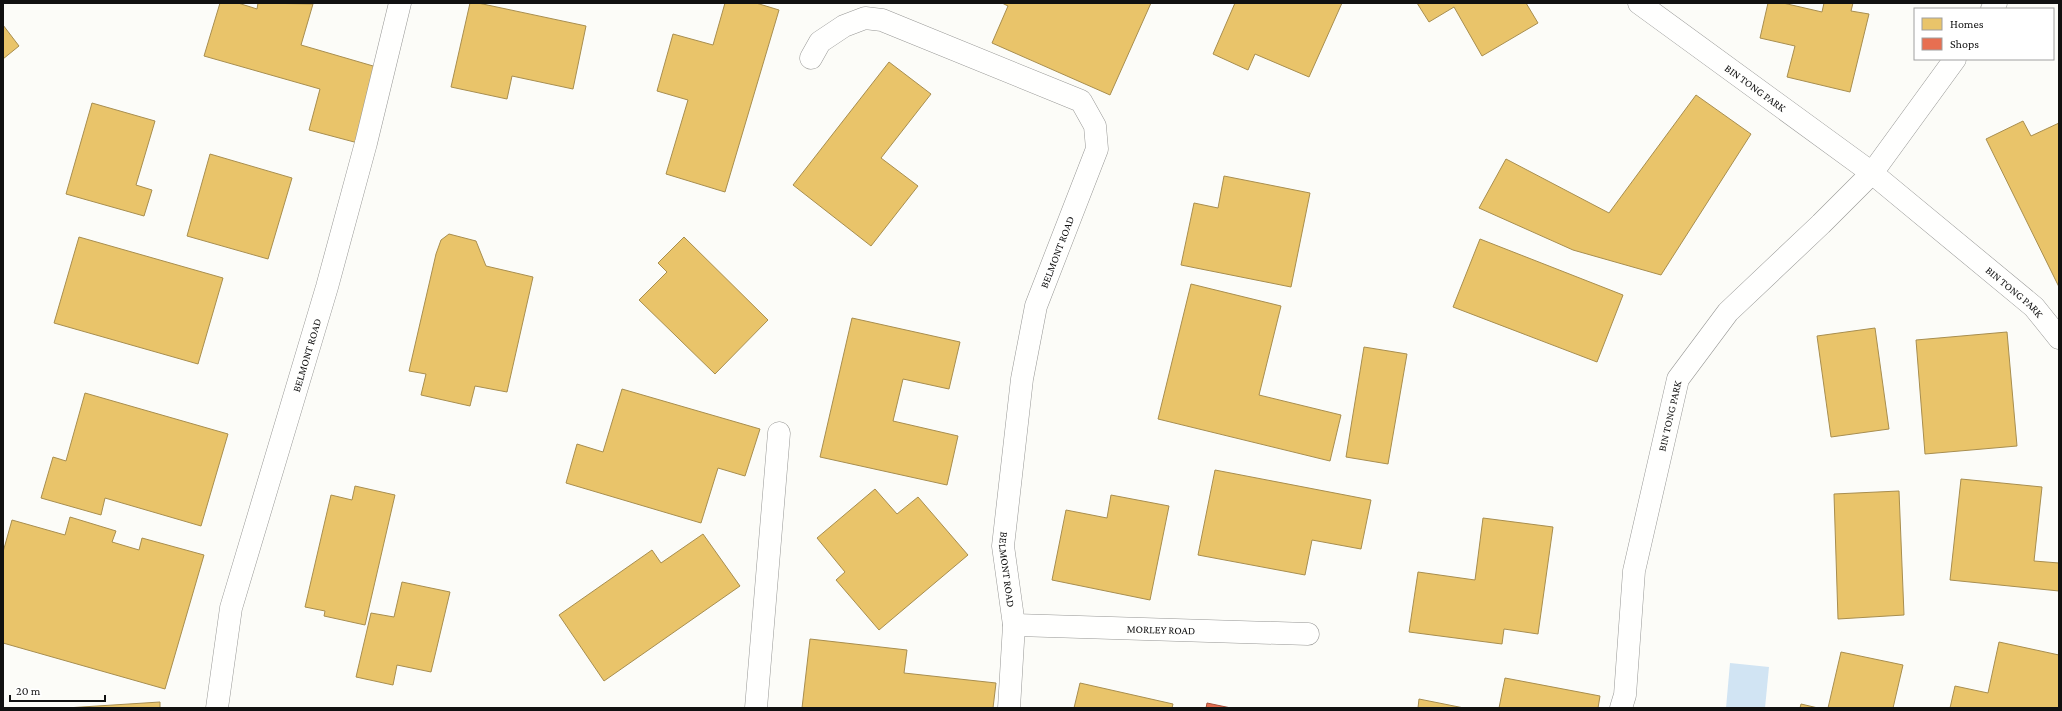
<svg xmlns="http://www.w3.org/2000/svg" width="2062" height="711" viewBox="0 0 2062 711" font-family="'Crimson Pro',serif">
  <rect width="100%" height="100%" fill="#fcfcf8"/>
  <path fill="#d1e4f3" d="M1730,663L1769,667L1765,708H1726Z"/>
  <g fill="#e9c46a" stroke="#a88e4f">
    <path d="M220,3H238L257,9L258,3L313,4L301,45L380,68L358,143L309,130L320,89L204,56Z"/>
    <path d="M470,3H478L586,26L573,89L512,76L507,99L451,87Z"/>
    <path d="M725,3H756L779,10L725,192L666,174L688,100L657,91L673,34L713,45Z"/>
    <path d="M1002,3H1151L1110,95L992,43L1008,6Z"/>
    <path d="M1235,3H1342L1309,77L1255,54L1248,70L1213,54Z"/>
    <path d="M1417,3H1526L1538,23L1482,56L1454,7L1429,22Z"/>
    <path d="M1768,3H1783L1822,12L1824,3H1853L1851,11L1869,14L1850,92L1787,77L1795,46L1760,38Z"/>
    <path d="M3,25L19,46L3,59Z"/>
    <path d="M889,62L931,94L881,158L918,186L871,246L793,185Z"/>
    <path d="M1696,95L1751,134L1661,275L1573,250L1479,208L1506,159L1609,213Z"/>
    <path d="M92,103L155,121L136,185L152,190L144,216L66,194Z"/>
    <path d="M2023,121L2031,136L2059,123V287L1986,139Z"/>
    <path d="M210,154L292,178L268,259L187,236Z"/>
    <path d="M1224,176L1310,193L1291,287L1181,265L1194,203L1218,208Z"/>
    <path d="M449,234L476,241L486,266L533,277L507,392L475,386L470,406L421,395L426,374L409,371L436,254L441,240Z"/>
    <path d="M79,237L223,278L198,364L54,323Z"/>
    <path d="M684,237L768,320L715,374L639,300L667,272L658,263Z"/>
    <path d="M1480,239L1623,295L1597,362L1453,307Z"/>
    <path d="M1191,284L1281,306L1259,395L1341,415L1330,461L1158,419Z"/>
    <path d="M852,318L960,342L949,389L903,379L893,421L958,436L947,485L820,457Z"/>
    <path d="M1875,328L1889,429L1831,437L1817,336Z"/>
    <path d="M2007,332L2017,446L1925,454L1916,340Z"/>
    <path d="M1364,347L1407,354L1388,464L1346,457Z"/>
    <path d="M622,389L760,429L745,476L718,468L701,523L566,483L577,444L603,452Z"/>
    <path d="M85,393L228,434L201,526L105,498L101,515L41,498L53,457L66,461Z"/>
    <path d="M1215,470L1371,500L1361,549L1312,540L1305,575L1198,555Z"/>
    <path d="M1961,479L2042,487L2034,561L2059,563V591L1950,580Z"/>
    <path d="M355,486L395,495L365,625L324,616L325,611L305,607L331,495L352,500Z"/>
    <path d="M875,489L897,514L918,497L968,555L879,630L836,580L845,572L817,538Z"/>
    <path d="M1899,491L1904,615L1838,619L1834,494Z"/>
    <path d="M1111,495L1169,506L1150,600L1052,580L1066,510L1107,518Z"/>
    <path d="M70,517L116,531L112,542L139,550L142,538L204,555L165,689L3,643V552L12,520L65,535Z"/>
    <path d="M1483,518L1553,527L1538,634L1504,629L1502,644L1409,632L1418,572L1475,580Z"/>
    <path d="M703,534L740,586L604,681L559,615L652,550L661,563Z"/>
    <path d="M402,582L450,592L431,672L397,665L393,685L356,677L371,613L394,617Z"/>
    <path d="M810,639L907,650L904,673L996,683L993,708H802Z"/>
    <path d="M1999,642L2059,655V708H1950L1955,686L1988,693Z"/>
    <path d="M1841,652L1903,665L1893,708H1828Z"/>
    <path d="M1505,678L1600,696L1598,708H1499Z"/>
    <path d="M1080,683L1173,704L1172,708H1074Z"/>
    <path d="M1419,699L1464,708H1418Z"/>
    <path d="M160,702V708H66Z"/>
    <path d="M1801,704L1818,708H1800Z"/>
  </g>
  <path fill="#e76f51" stroke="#a7533e" d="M1207,703L1231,708H1206Z"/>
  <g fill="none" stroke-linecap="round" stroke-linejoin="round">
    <defs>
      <g id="minor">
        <path id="s1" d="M1639,3L1872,173L2034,307L2059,338"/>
        <path d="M1992,9L1996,3"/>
        <path id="s2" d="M811,58L820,42L844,26L865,18L882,20L1081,101L1095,126L1097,149L1036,306L1022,379L1003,546L1014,625L1009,708"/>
        <path id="s3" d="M1014,625L1308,634"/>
        <path id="s4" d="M217,708L231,608L327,287L366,143L400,3"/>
        <path d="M756,708L779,433"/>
        <path id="s5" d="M1621,708L1625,695L1634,571L1678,379L1728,312L1821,224L1872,173L1955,59"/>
      </g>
    </defs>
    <use href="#minor" stroke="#979795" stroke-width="23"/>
    <use href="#minor" stroke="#fffffe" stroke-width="22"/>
  </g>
  <g text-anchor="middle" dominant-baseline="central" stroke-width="4" stroke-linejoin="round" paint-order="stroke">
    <g font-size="11" fill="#111" stroke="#fff">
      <text stroke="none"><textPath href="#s1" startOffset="144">BIN TONG PARK</textPath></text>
      <text transform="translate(1057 252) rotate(-69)">BELMONT ROAD</text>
      <text stroke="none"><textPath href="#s1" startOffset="474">BIN TONG PARK</textPath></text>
      <text stroke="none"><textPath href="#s4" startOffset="365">BELMONT ROAD</textPath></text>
      <text stroke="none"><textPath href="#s5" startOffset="297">BIN TONG PARK</textPath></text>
      <text stroke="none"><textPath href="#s2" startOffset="788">BELMONT ROAD</textPath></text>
      <text stroke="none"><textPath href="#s3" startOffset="147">MORLEY ROAD</textPath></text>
    </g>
  </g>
  <rect width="2062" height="711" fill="none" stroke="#111111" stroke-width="8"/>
  <rect x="1914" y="8" width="140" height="52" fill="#ffffff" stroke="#a0a0a0"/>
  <rect x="1922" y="18" width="20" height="12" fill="#e9c46a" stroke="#a0a0a0"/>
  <text x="1950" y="28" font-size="12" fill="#111111">Homes</text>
  <rect x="1922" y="38" width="20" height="12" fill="#e76f51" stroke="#a0a0a0"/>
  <text x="1950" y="48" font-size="12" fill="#111111">Shops</text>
  <path d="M10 695v6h95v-6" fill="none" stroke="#111111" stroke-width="2"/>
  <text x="16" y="695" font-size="12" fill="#111111" stroke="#ffffff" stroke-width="3" paint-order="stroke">20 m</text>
</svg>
